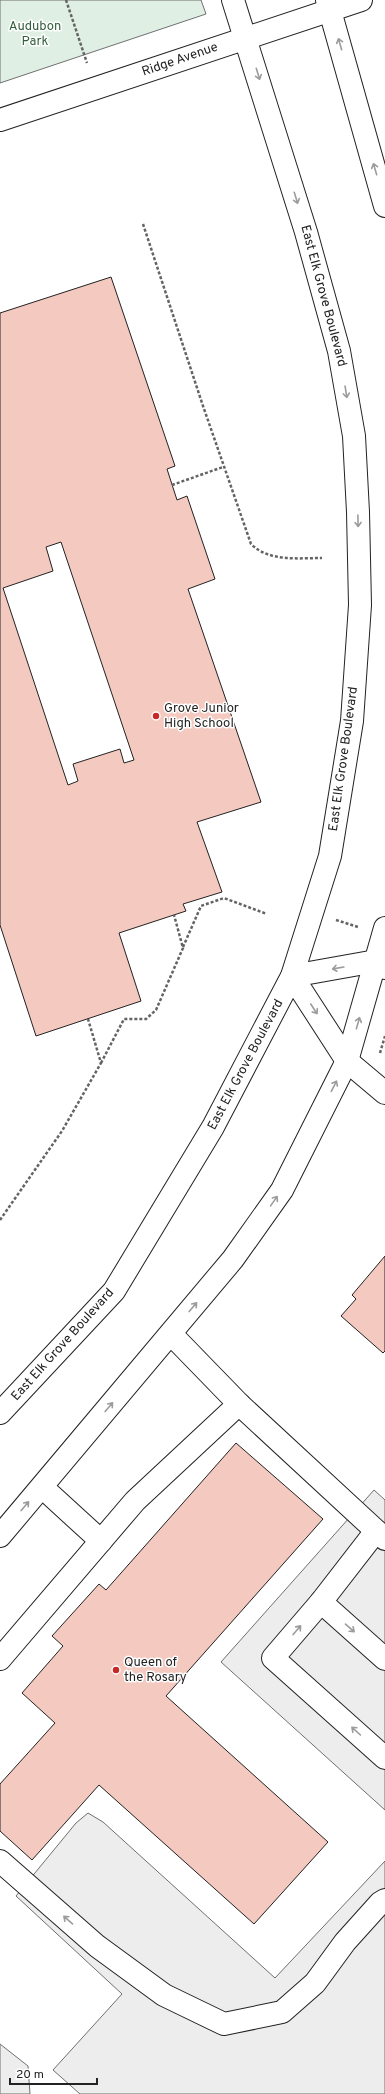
<svg xmlns="http://www.w3.org/2000/svg" width="385" height="2094" viewBox="0 0 385 2094" font-family="Overpass,sans-serif">
  <rect width="100%" height="100%" fill="#fff"/>
  <path fill="#e0efe3" stroke="#6f6f6f" d="M0,0H201L206,14L0,83Z"/>
  <g fill="#ededed" stroke="#6f6f6f">
    <path d="M374,1490L385,1500V1810L221,1662Z"/>
    <path d="M88,1813L103,1822L275,1978L385,1861V2094H80L53,2070L122,1994L16,1896L76,1823Z"/>
    <path d="M0,2044L28,2066L30,2094H0Z"/>
  </g>
  <g fill="#f3c9c0" stroke="#222" fill-rule="evenodd">
    <path d="M111,277L175,466L167,469L177,500L187,496L215,579L188,589L261,802L197,822L222,892L183,904L186,911L119,933L141,1001L36,1036L0,925V313ZM61,542L134,760L124,763L120,749L73,764L78,781L68,785L3,588L53,571L46,547Z"/>
    <path d="M385,1256V1351L383,1353L341,1316L356,1299L352,1295Z"/>
    <path d="M236,1443L323,1519L166,1696L328,1842L254,1924L99,1785L32,1860L0,1831V1784L55,1723L22,1693L63,1646L52,1636L99,1584L106,1590Z"/>
  </g>
  <g fill="none" stroke-linecap="round" stroke-linejoin="round">
    <defs>
      <g id="minor">
        <path d="M327,0L385,206"/>
        <path d="M0,120L361,0"/>
        <path d="M385,968L376,961L292,976L347,1061L385,1093"/>
        <path d="M239,1404L385,1539"/>
        <path d="M0,1413L114,1291L213,1127L292,976L330,856L352,721L360,605L358,512L354,436L339,351L306,232L233,0"/>
        <path d="M42,1487L101,1541"/>
        <path d="M376,1531L321,1602L273,1658L385,1758"/>
        <path d="M0,1536L233,1259L282,1190L347,1061L385,928"/>
        <path d="M321,1602L385,1659"/>
        <path d="M0,1659L135,1501L239,1404L171,1334"/>
        <path d="M0,1861L97,1946L164,1995L224,2024L282,2012L315,1983L345,1942L380,1903L385,1900"/>
      </g>
    </defs>
    <use href="#minor" stroke="#222" stroke-width="24"/>
    <g stroke="#646464" stroke-width="2.5" stroke-dasharray="3 2" stroke-linecap="butt">
      <path d="M66,0L87,63"/>
      <path d="M143,224L203,406L251,544C269,562 298,558 322,558"/>
      <path d="M172,485L223,467"/>
      <path d="M336,920L358,927"/>
      <path d="M183,947L201,906L224,898L267,914"/>
      <path d="M380,1053L385,1036"/>
      <path d="M101,1063L124,1019H146L156,1010L183,948L174,915"/>
      <path d="M0,1220L62,1131L101,1063L88,1019"/>
    </g>
    <use href="#minor" stroke="#fff" stroke-width="22"/>
  </g>
  <defs><path id="oneway-shaft" d="M-6 0H5M1.5-3L5.5 0L1.5 3" fill="none" stroke-width="1.6" stroke-linecap="round" stroke-linejoin="round"/></defs>
  <g stroke="#9c9c9c">
    <use href="#oneway-shaft" transform="translate(340 44) rotate(-106)"/>
    <use href="#oneway-shaft" transform="translate(258 74) rotate(73)"/>
    <use href="#oneway-shaft" transform="translate(375 169) rotate(-106)"/>
    <use href="#oneway-shaft" transform="translate(296 198) rotate(73)"/>
    <use href="#oneway-shaft" transform="translate(346 392) rotate(81)"/>
    <use href="#oneway-shaft" transform="translate(358 521) rotate(89)"/>
    <use href="#oneway-shaft" transform="translate(338 968) rotate(170)"/>
    <use href="#oneway-shaft" transform="translate(314 1009) rotate(57)"/>
    <use href="#oneway-shaft" transform="translate(358 1023) rotate(-74)"/>
    <use href="#oneway-shaft" transform="translate(334 1086) rotate(-63)"/>
    <use href="#oneway-shaft" transform="translate(274 1201) rotate(-55)"/>
    <use href="#oneway-shaft" transform="translate(193 1307) rotate(-50)"/>
    <use href="#oneway-shaft" transform="translate(109 1407) rotate(-50)"/>
    <use href="#oneway-shaft" transform="translate(25 1506) rotate(-50)"/>
    <use href="#oneway-shaft" transform="translate(350 1628) rotate(41)"/>
    <use href="#oneway-shaft" transform="translate(297 1630) rotate(-49)"/>
    <use href="#oneway-shaft" transform="translate(356 1731) rotate(-138)"/>
    <use href="#oneway-shaft" transform="translate(68 1920) rotate(-139)"/>
  </g>
  <g fill="#c62828" stroke="#fff" stroke-width="1.5">
    <circle cx="156" cy="716" r="4"/>
    <circle cx="116" cy="1670" r="4"/>
  </g>
  <g text-anchor="middle" dominant-baseline="central" stroke-width="3" stroke-linejoin="round" paint-order="stroke">
    <g font-size="13" fill="#2f5e38" stroke="#fff">
      <text x="35" y="27">Audubon<tspan x="35" dy="15">Park</tspan></text>
    </g>
    <g font-size="13" fill="#222" stroke="#fff">
      <text transform="translate(180 60) rotate(-19)">Ridge Avenue</text>
      <text transform="translate(323 296) rotate(75)">East Elk Grove Boulevard</text>
      <text transform="translate(344 759) rotate(-82)">East Elk Grove Boulevard</text>
      <text transform="translate(246 1065) rotate(-62)">East Elk Grove Boulevard</text>
      <text transform="translate(63 1345) rotate(-48)">East Elk Grove Boulevard</text>
    </g>
    <g font-size="13" fill="#222" stroke="#fff" text-anchor="start">
      <text x="164" y="709">Grove Junior<tspan x="164" dy="15">High School</tspan></text>
      <text x="124" y="1663">Queen of<tspan x="124" dy="15">the Rosary</tspan></text>
    </g>
  </g>
  <path d="M10 2078v6h87v-6" fill="none" stroke="#222222" stroke-width="2"/>
  <text x="16" y="2078" font-size="12" fill="#222222" stroke="#ffffff" stroke-width="3" paint-order="stroke">20 m</text>
</svg>
